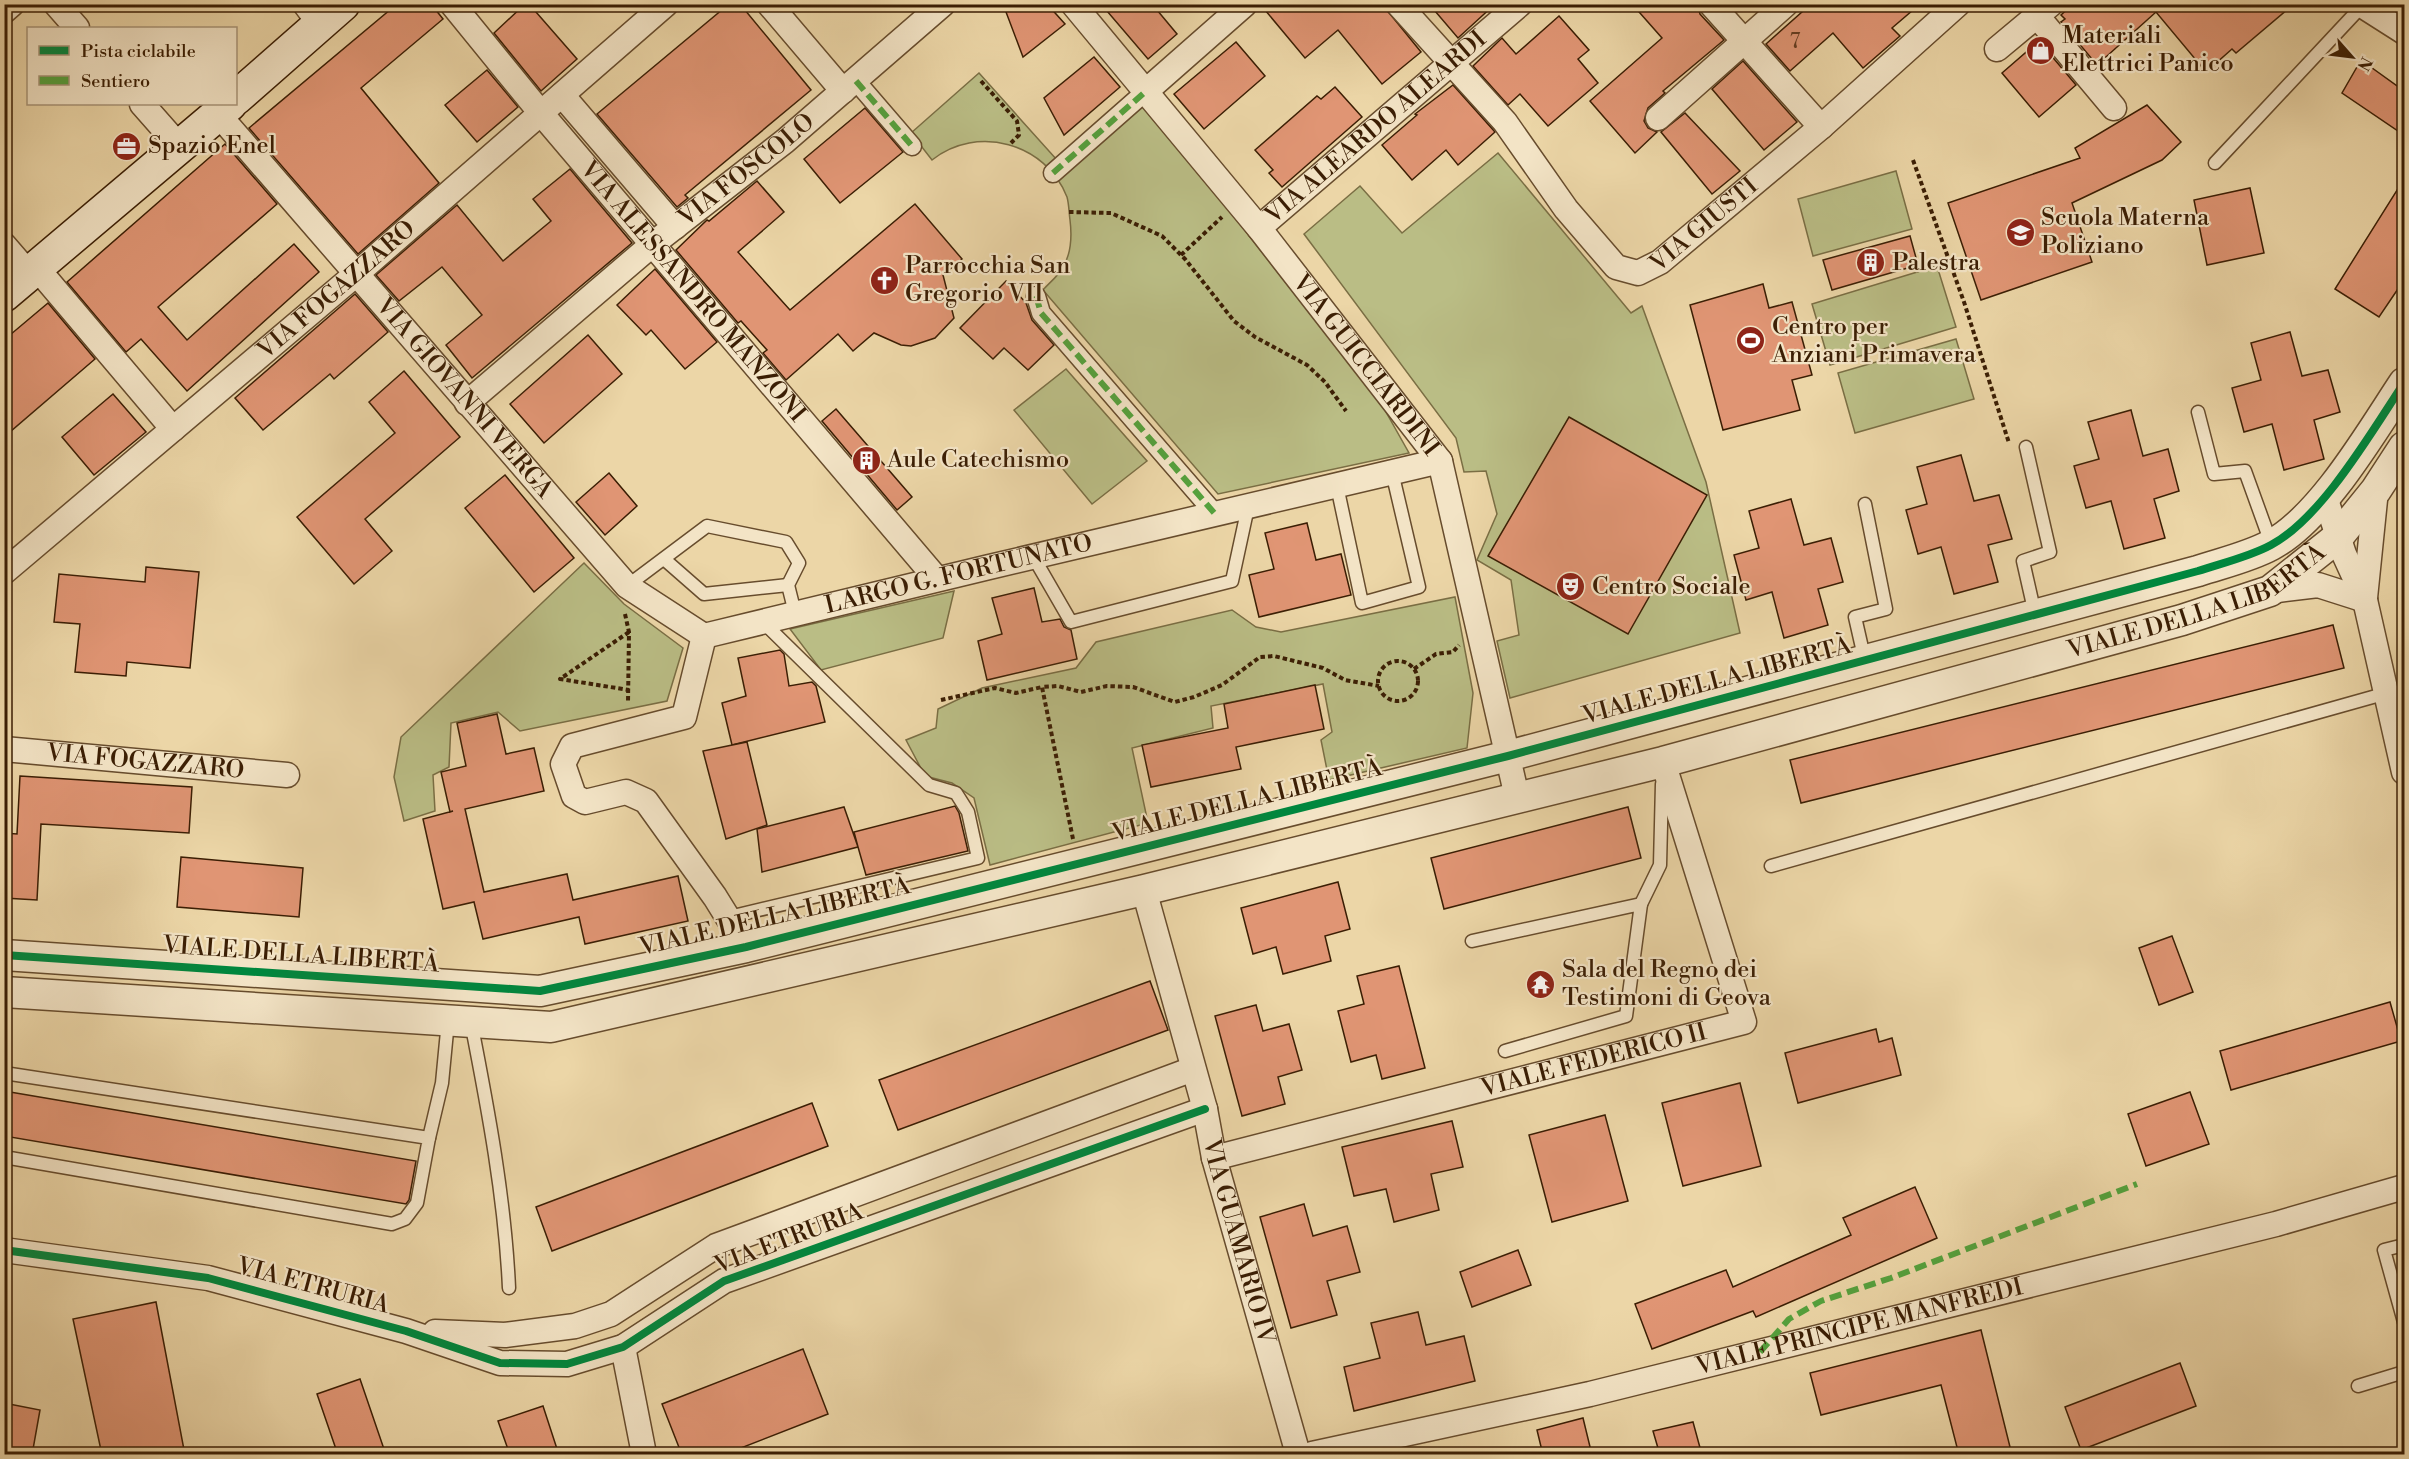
<svg xmlns="http://www.w3.org/2000/svg" width="2409" height="1459" viewBox="0 0 2409 1459" font-family="'Libre Bodoni',serif">
  <rect width="100%" height="100%" fill="#ecd6a7"/>
  <filter id="stains"><feTurbulence type="fractalNoise" baseFrequency=".00333" numOctaves="4"/><feColorMatrix values="0 0 0 0 .2 0 0 0 0 .09 0 0 0 0 .02 0 0 0 .5 -.17"/></filter>
  <radialGradient id="worn" r=".72"><stop offset=".6" stop-color="#630" stop-opacity="0"/><stop offset="1" stop-color="#630" stop-opacity=".3"/></radialGradient>
  <g fill="#babd85" stroke="#7a6e44" stroke-width="1.5">
    <path d="M979,73L1066,170L1144,102L1382,405L1409,453L1218,494L1043,290C1049,283 1057,277 1062,269C1071,255 1072,236 1070,220C1069,213 1069,204 1067,197C1046,143 977,124 932,160L911,133Z"/>
    <path d="M1498,153L1631,313L1642,306L1706,482L1740,633L1510,698L1497,641L1519,635L1511,580L1477,560L1497,514L1486,471L1464,472L1456,438L1304,234L1360,186L1402,233Z"/>
    <path d="M1896,171L1912,229L1813,256L1798,199Z"/>
    <path d="M1937,266L1956,327L1830,365L1812,304Z"/>
    <path d="M1956,339L1974,399L1855,433L1838,373Z"/>
    <path d="M1066,369L1147,461L1092,504L1014,410Z"/>
    <path d="M584,563L624,604L683,648L667,701L520,731L498,712L451,723L449,767L433,775L435,811L404,821L394,777L401,737Z"/>
    <path d="M954,591L943,638L821,670L790,629Z"/>
    <path d="M1455,597L1473,693L1467,748L1329,780L1321,740L1332,732L1323,684L1211,706L1213,728L1132,748L1148,823L990,865L974,798L952,783L925,776L906,740L936,728L938,709L982,688L1076,668L1096,642L1232,610L1256,627L1281,632Z"/>
  </g>
  <g fill="#e09574" stroke="#3b1e04" stroke-width="1.5">
    <path d="M397,4H431L443,19L361,88L439,183L358,254L249,128Z"/>
    <path d="M525,4H529L577,59L541,91L494,33Z"/>
    <path d="M729,4H740L811,90L685,195L688,198L677,207L597,114Z"/>
    <path d="M1003,4H1047L1065,24L1023,57Z"/>
    <path d="M1101,4H1152L1177,34L1148,59Z"/>
    <path d="M1260,4H1382L1421,52L1382,84L1338,30L1305,58Z"/>
    <path d="M1429,4H1495L1458,38Z"/>
    <path d="M1632,4H1697L1700,14L1724,40L1663,91L1665,93L1648,108L1644,121L1648,128L1657,132L1635,153L1590,101L1662,38Z"/>
    <path d="M1811,4H1920L1892,28L1900,36L1863,68L1833,33L1790,71L1766,44Z"/>
    <path d="M2073,4H2294L2236,53L2232,49L2206,72L2156,12L2097,65L2061,22L2065,19L2061,15Z"/>
    <path d="M1559,16L1589,50L1578,59L1598,83L1548,126L1520,94L1508,105L1473,66L1502,38L1516,54Z"/>
    <path d="M2039,41L2076,85L2039,117L2002,73Z"/>
    <path d="M1236,42L1265,76L1204,129L1174,94Z"/>
    <path d="M1094,57L1120,87L1064,135L1044,98Z"/>
    <path d="M2361,60L2404,91V135L2342,93Z"/>
    <path d="M1743,61L1797,122L1764,150L1712,89Z"/>
    <path d="M487,70L518,107L477,142L445,105Z"/>
    <path d="M1453,85L1495,132L1458,165L1446,150L1412,180L1382,145L1417,115L1415,114Z"/>
    <path d="M1335,87L1362,117L1282,187L1269,173L1273,170L1255,150L1317,96L1321,99Z"/>
    <path d="M2147,105L2181,142L2162,160L2072,203L2092,262L1981,300L1948,203L2080,158L2075,148Z"/>
    <path d="M865,108L903,152L840,203L804,159Z"/>
    <path d="M1685,113L1740,171L1712,194L1661,132Z"/>
    <path d="M225,144L277,204L158,307L187,340L294,244L319,272L187,391L141,339L126,352L67,282Z"/>
    <path d="M570,169L632,243L472,378L446,345L482,315L442,267L399,301L376,275L457,205L503,261L551,221L533,199Z"/>
    <path d="M2404,179V280L2379,317L2335,289Z"/>
    <path d="M757,181L784,212L738,252L790,310L915,204L962,259L943,275L954,318L935,338L911,346L901,345L874,333L853,351L838,334L786,380L763,353L767,350L741,321L738,323L676,250L707,220L709,221Z"/>
    <path d="M2250,188L2264,253L2207,265L2194,200Z"/>
    <path d="M1910,236L1918,265L1832,290L1823,260Z"/>
    <path d="M655,269L717,342L685,369L651,330L646,335L617,305Z"/>
    <path d="M1006,281L1026,303L1032,320L1054,345L1028,370L1004,348L993,359L960,328Z"/>
    <path d="M1763,284L1769,308L1792,302L1812,375L1792,380L1800,410L1723,430L1690,305Z"/>
    <path d="M355,294L388,332L334,379L330,374L263,430L235,398Z"/>
    <path d="M48,303L95,359L4,437V340Z"/>
    <path d="M2290,332L2302,376L2328,370L2340,412L2314,420L2324,459L2284,470L2272,424L2244,432L2232,388L2261,380L2251,343Z"/>
    <path d="M588,335L622,374L544,443L510,404Z"/>
    <path d="M404,371L460,437L365,519L392,551L354,584L297,517L395,433L369,402Z"/>
    <path d="M113,394L146,432L94,475L62,437Z"/>
    <path d="M836,409L912,497L897,510L822,421Z"/>
    <path d="M2131,410L2143,456L2168,449L2179,491L2154,499L2165,538L2124,549L2111,501L2086,508L2074,466L2099,459L2088,422Z"/>
    <path d="M1569,417L1707,495L1628,634L1488,556Z"/>
    <path d="M1961,455L1974,501L1999,495L2012,539L1988,545L1998,582L1954,594L1941,547L1918,554L1906,510L1927,504L1917,467Z"/>
    <path d="M609,473L637,506L605,535L576,502Z"/>
    <path d="M505,475L574,558L534,592L465,508Z"/>
    <path d="M1791,499L1804,545L1831,538L1843,582L1818,589L1828,625L1784,638L1772,592L1746,600L1734,555L1759,548L1749,511Z"/>
    <path d="M1307,523L1316,560L1341,554L1351,595L1259,617L1249,575L1274,569L1265,533Z"/>
    <path d="M146,567L199,572L190,668L127,662L126,676L75,672L80,624L54,622L59,574L145,582Z"/>
    <path d="M1034,588L1042,622L1060,619L1064,627L1071,630L1077,659L987,680L978,641L1002,634L992,598Z"/>
    <path d="M2333,625L2344,668L1801,803L1790,760Z"/>
    <path d="M780,650L784,654L789,686L812,682L816,686L825,722L732,745L722,703L746,696L738,658Z"/>
    <path d="M1315,685L1324,729L1236,747L1241,769L1151,787L1142,745L1228,728L1224,704Z"/>
    <path d="M497,714L506,754L534,748L544,791L465,809L484,892L567,874L573,900L678,876L688,921L585,944L579,917L483,939L474,902L443,909L423,819L453,811L450,812L441,772L466,766L457,723Z"/>
    <path d="M747,742L767,825L726,839L703,751Z"/>
    <path d="M20,776L192,787L189,833L41,824L37,900L4,898V833L17,834Z"/>
    <path d="M955,806L959,813L968,851L866,875L858,847L762,872L757,829L844,807L858,847L854,832Z"/>
    <path d="M1628,807L1641,858L1444,909L1431,858Z"/>
    <path d="M181,857L303,868L299,917L177,907Z"/>
    <path d="M1338,882L1350,929L1325,936L1331,961L1283,974L1276,947L1253,954L1241,908Z"/>
    <path d="M2172,936L2193,992L2159,1005L2139,948Z"/>
    <path d="M1399,966L1425,1068L1382,1079L1376,1055L1351,1062L1338,1011L1364,1004L1357,976Z"/>
    <path d="M1150,981L1168,1030L898,1130L879,1080Z"/>
    <path d="M2390,1002L2401,1041L2231,1090L2220,1051Z"/>
    <path d="M1256,1005L1263,1031L1289,1024L1302,1070L1278,1077L1285,1104L1242,1116L1215,1016Z"/>
    <path d="M1876,1029L1879,1042L1892,1038L1901,1075L1798,1103L1785,1053Z"/>
    <path d="M1740,1083L1761,1166L1683,1186L1662,1103Z"/>
    <path d="M10,1092L416,1161L409,1200L406,1204L4,1136Z"/>
    <path d="M2190,1092L2209,1144L2146,1166L2128,1114Z"/>
    <path d="M812,1103L828,1146L552,1251L536,1207Z"/>
    <path d="M1605,1115L1628,1201L1552,1222L1529,1135Z"/>
    <path d="M1452,1121L1463,1167L1431,1174L1439,1210L1394,1222L1386,1189L1354,1196L1342,1147Z"/>
    <path d="M1915,1187L1937,1238L1756,1317L1753,1311L1652,1349L1635,1304L1726,1270L1733,1287L1851,1235L1843,1218Z"/>
    <path d="M1304,1204L1313,1236L1347,1226L1360,1272L1327,1281L1337,1315L1291,1328L1260,1217Z"/>
    <path d="M1518,1250L1531,1285L1472,1307L1460,1272Z"/>
    <path d="M156,1302L185,1455H102L73,1319Z"/>
    <path d="M1418,1312L1426,1345L1464,1336L1475,1381L1354,1411L1344,1367L1380,1358L1371,1323Z"/>
    <path d="M1981,1330L2012,1455H1959L1941,1385L1821,1415L1810,1373Z"/>
    <path d="M803,1349L828,1414L723,1455H682L662,1404Z"/>
    <path d="M2180,1363L2196,1406L2081,1450L2065,1407Z"/>
    <path d="M360,1379L386,1455H338L317,1394Z"/>
    <path d="M4,1403L40,1410L32,1455L4,1450Z"/>
    <path d="M543,1406L559,1455H510L498,1421Z"/>
    <path d="M1583,1418L1592,1455H1543L1537,1430Z"/>
    <path d="M1693,1422L1702,1455H1660L1653,1431Z"/>
  </g>
  <g fill="none" stroke-linecap="round" stroke-linejoin="round">
    <defs>
      <g id="service">
        <path d="M2215,163L2362,6"/>
        <path d="M2198,412L2214,474L2245,471L2271,543"/>
        <path d="M2026,447L2050,552L2023,561L2035,614"/>
        <path d="M1337,486L1362,603L1419,587L1392,472"/>
        <path d="M1034,558L1071,622L1232,581L1248,507"/>
        <path d="M664,559L704,594L788,585"/>
        <path d="M627,586L707,526L786,542L799,563L788,585L795,613"/>
        <path d="M1865,661L1855,617L1886,609L1865,504"/>
        <path d="M1771,866L2387,693"/>
        <path d="M1641,904L1660,865L1662,784"/>
        <path d="M729,917L978,858L968,812L956,793L929,785L763,622"/>
        <path d="M1472,941L1641,904L1626,1016L1505,1051"/>
        <path d="M471,1022C488,1109 505,1199 509,1288"/>
        <path d="M4,1073L429,1138L417,1203L405,1219L392,1224L4,1157"/>
        <path d="M429,1138L442,1083L448,1021"/>
        <path d="M2404,1245L2384,1250L2404,1322"/>
        <path d="M2358,1386L2404,1372"/>
      </g>
      <g id="pedestrian">
        <path d="M856,81L912,146"/>
        <path d="M1053,173L1145,92"/>
        <path d="M1036,296L1041,313L1216,515"/>
      </g>
      <g id="minor">
        <path d="M56,4L77,28"/>
        <path d="M305,4L320,24"/>
        <path id="s1" d="M452,4L540,112L936,578"/>
        <path d="M769,4L843,91"/>
        <path id="s2" d="M1073,4L1259,228L1440,461L1517,797"/>
        <path id="s3" d="M1398,4L1505,122L1566,209L1616,267L1638,273L1660,262L1821,127L1958,4"/>
        <path d="M1711,4L1821,127"/>
        <path d="M2360,4L2404,32"/>
        <path d="M4,11L12,4"/>
        <path d="M2037,16L2114,108"/>
        <path d="M1997,49L2051,4"/>
        <path d="M1145,92L1245,4"/>
        <path d="M562,95L675,227"/>
        <path d="M142,104L179,146"/>
        <path id="s4" d="M218,114L627,586L704,636"/>
        <path d="M1658,118L1786,4"/>
        <path id="s5" d="M1259,228L1520,4"/>
        <path d="M4,245L29,274"/>
        <path d="M36,267L173,429"/>
        <path id="s6" d="M467,403L654,243L785,141L943,4"/>
        <path d="M2325,497L2344,554L2365,600L2404,772"/>
        <path id="s7" d="M4,572L355,275L666,4"/>
        <path d="M2270,591L2318,585L2365,600"/>
        <path d="M2365,598L2376,490"/>
        <path id="s8" d="M704,636C949,576 1194,518 1440,461"/>
        <path d="M704,636L684,717L572,746L563,764L574,796L585,802L626,792L646,801L715,897L746,947"/>
        <path id="s9" d="M4,749L287,775"/>
        <path id="s10" d="M1144,890L1205,1109L1214,1158L1298,1454"/>
        <path id="s11" d="M1214,1158L1744,1022L1663,762"/>
        <path d="M4,1250L208,1278L406,1331L500,1363L567,1364L623,1347L724,1281L1205,1109"/>
        <path d="M435,1332L505,1335L575,1326L611,1314L716,1246L1193,1069"/>
        <path d="M623,1347L644,1454"/>
        <path id="s12" d="M1312,1454L1590,1394L2276,1224L2404,1187"/>
      </g>
      <g id="tertiary">
        <path d="M4,955L540,991L746,947L1508,756L2198,571C2222,563 2249,557 2271,545C2322,518 2372,431 2404,383"/>
        <path id="s13" d="M4,992L551,1027L1144,890L1663,762L2182,620L2270,591L2338,537L2376,490L2404,447"/>
      </g>
      <g id="secondary">
        <path d="M236,98L343,4"/>
        <path d="M4,295L230,104"/>
      </g>
    </defs>
    <use href="#service" stroke="#674c2d" stroke-width="15"/>
    <use href="#pedestrian" stroke="#674c2d" stroke-width="21"/>
    <use href="#minor" stroke="#674c2d" stroke-width="27"/>
    <use href="#tertiary" stroke="#674c2d" stroke-width="33"/>
    <use href="#secondary" stroke="#3b1e04" stroke-width="36"/>
    <g stroke="#3b1e04" stroke-width="4" stroke-dasharray="4.5 3" stroke-linecap="butt">
      <path d="M981,81L1017,121L1019,135L1011,143"/>
      <path d="M1913,160L1964,302L2009,443"/>
      <path d="M1069,212L1111,213L1162,236L1185,259L1234,321L1255,337L1307,365L1325,382L1346,411"/>
      <path d="M1181,255L1222,217"/>
      <path d="M625,614L629,632L628,703"/>
      <path d="M629,632L560,679L629,690"/>
      <circle cx="1398" cy="681" r="20"/>
      <path d="M1414,669L1436,654L1453,652L1459,645"/>
      <path d="M941,700L995,688L1016,693L1042,687"/>
      <path d="M1073,839L1042,687L1058,686L1081,692L1107,686L1133,687L1175,702L1194,697L1222,685L1260,657L1274,656L1323,668L1345,680L1379,686"/>
    </g>
    <use href="#service" stroke="#f3e4c6" stroke-width="12"/>
    <use href="#pedestrian" stroke="#f3e4c6" stroke-width="18"/>
    <use href="#minor" stroke="#f3e4c6" stroke-width="24"/>
    <use href="#tertiary" stroke="#f3e4c6" stroke-width="30"/>
    <use href="#secondary" stroke="#f3e4c6" stroke-width="33"/>
    <g stroke="#54a23d" stroke-width="6" stroke-dasharray="12 6" stroke-linecap="butt">
      <path d="M856,81L912,146"/>
      <path d="M1053,173L1145,92"/>
      <path d="M1036,296L1041,313L1216,515"/>
      <path d="M1760,1352L1789,1319L1821,1301L1891,1278L2137,1184"/>
    </g>
    <defs>
      <g id="cycleway">
        <path d="M4,955L540,991L746,947L1508,756L2198,571C2222,563 2249,557 2271,545C2322,518 2372,431 2404,383"/>
        <path d="M4,1250L208,1278L406,1331L500,1363L567,1364L623,1347L724,1281L1205,1109"/>
      </g>
    </defs>
    <use href="#cycleway" stroke="#f3e4c6" stroke-width="11"/>
    <use href="#cycleway" stroke="#00873e" stroke-width="8"/>
  </g>
  <defs>
    <symbol id="shop-disc" viewBox="-11 -11 22 22"><circle r="9.5" fill="#8f2418" stroke="#f3e4c6"/><path d="M-5-2.5h2.3a2.7 3.5 0 0 1 5.4 0H5L5.5 6h-11ZM-1.5-2.5h3a1.5 2.3 0 0 0-3 0Z" fill="#fff"/></symbol>
    <symbol id="office-disc" viewBox="-11 -11 22 22"><circle r="9.5" fill="#8f2418" stroke="#f3e4c6"/><path d="M-6-3h4V-5.5h4V-3h4V5H-6ZM-1-4.5V-3h2v-1.5ZM-6 0V1H6V0Z" fill="#fff"/></symbol>
    <symbol id="school-disc" viewBox="-11 -11 22 22"><circle r="9.5" fill="#8f2418" stroke="#f3e4c6"/><path d="M0-5L7-2L0 1L-7-2ZM-4 1L0 2.5L4 1V4Q0 6-4 4Z" fill="#fff"/></symbol>
    <symbol id="building-disc" viewBox="-11 -11 22 22"><circle r="9.5" fill="#8f2418" stroke="#f3e4c6"/><path d="M-4-6H4V6H1V3H-1V6H-4ZM-2.5-4.3h1.7v1.8h-1.7ZM.8-4.3h1.7v1.8H.8ZM-2.5-1h1.7V.8h-1.7ZM.8-1h1.7V.8H.8Z" fill="#fff"/></symbol>
    <symbol id="church-disc" viewBox="-11 -11 22 22"><circle r="9.5" fill="#8f2418" stroke="#f3e4c6"/><path d="M-1.2-6h2.4v3.5h3.3v2.4h-3.3V6h-2.4V-.1h-3.3v-2.4h3.3Z" fill="#fff"/></symbol>
    <symbol id="stadium-disc" viewBox="-11 -11 22 22"><circle r="9.5" fill="#8f2418" stroke="#f3e4c6"/><path d="M0-5a6.5 5 0 1 0 0 10a6.5 5 0 1 0 0-10ZM-3.5-1.8h7v3.6h-7Z" fill="#fff"/></symbol>
    <symbol id="theatre-disc" viewBox="-11 -11 22 22"><circle r="9.5" fill="#8f2418" stroke="#f3e4c6"/><path d="M-5-5.5Q0-4 5-5.5V0Q5 5 0 6Q-5 5-5 0ZM-3.3-2.5H-1v1.5H-3.3ZM1-2.5H3.3v1.5H1ZM-2.8 1Q0 5.5 2.8 1Z" fill="#fff"/></symbol>
    <symbol id="temple-disc" viewBox="-11 -11 22 22"><circle r="9.5" fill="#8f2418" stroke="#f3e4c6"/><path d="M0-6L5-2H3V0L6.5 2.5H4V6H1.5V3h-3V6H-4V2.5H-6.5L-3 0V-2H-5Z" fill="#fff"/></symbol>
  </defs>
  <g fill-rule="evenodd">
    <use href="#shop-disc" x="2024" y="34" width="33" height="33"/>
    <use href="#office-disc" x="110" y="130" width="33" height="33"/>
    <use href="#school-disc" x="2004" y="216" width="33" height="33"/>
    <use href="#building-disc" x="1854" y="246" width="33" height="33"/>
    <use href="#church-disc" x="868" y="264" width="33" height="33"/>
    <use href="#stadium-disc" x="1734" y="324" width="33" height="33"/>
    <use href="#building-disc" x="850" y="444" width="33" height="33"/>
    <use href="#theatre-disc" x="1554" y="570" width="33" height="33"/>
    <use href="#temple-disc" x="1524" y="968" width="33" height="33"/>
  </g>
  <g text-anchor="middle" dominant-baseline="central" stroke-width="4.5" stroke-linejoin="round" paint-order="stroke">
    <g font-size="21" fill="#643c20">
      <text x="1795" y="42">7</text>
    </g>
    <g font-size="24" fill="#3b1e04" stroke="#f3e4c6" text-anchor="start">
      <text x="2062" y="36">Materiali<tspan x="2062" dy="28">Elettrici Panico</tspan></text>
      <text x="148" y="146">Spazio Enel</text>
      <text x="2041" y="218">Scuola Materna<tspan x="2041" dy="28">Poliziano</tspan></text>
      <text x="1892" y="263">Palestra</text>
      <text x="905" y="266">Parrocchia San<tspan x="905" dy="28">Gregorio VII</tspan></text>
      <text x="1772" y="327">Centro per<tspan x="1772" dy="28">Anziani Primavera</tspan></text>
      <text x="887" y="460">Aule Catechismo</text>
      <text x="1592" y="587">Centro Sociale</text>
      <text x="1562" y="970">Sala del Regno dei<tspan x="1562" dy="28">Testimoni di Geova</tspan></text>
    </g>
    <g font-size="24" fill="#3b1e04" stroke="#f3e4c6">
      <text stroke="none"><textPath href="#s5" startOffset="154">VIA ALEARDO ALEARDI</textPath></text>
      <text stroke="none"><textPath href="#s6" startOffset="364">VIA FOSCOLO</textPath></text>
      <text stroke="none"><textPath href="#s3" startOffset="447">VIA GIUSTI</textPath></text>
      <text stroke="none"><textPath href="#s7" startOffset="436">VIA FOGAZZARO</textPath></text>
      <text stroke="none"><textPath href="#s1" startOffset="375">VIA ALESSANDRO MANZONI</textPath></text>
      <text stroke="none"><textPath href="#s2" startOffset="465">VIA GUICCIARDINI</textPath></text>
      <text stroke="none"><textPath href="#s4" startOffset="376">VIA GIOVANNI VERGA</textPath></text>
      <text stroke="none"><textPath href="#s8" startOffset="262">LARGO G. FORTUNATO</textPath></text>
      <text stroke="none"><textPath href="#s13" startOffset="2250">VIALE DELLA LIBERTÀ</textPath></text>
      <text transform="translate(1717 681) rotate(-15)">VIALE DELLA LIBERTÀ</text>
      <text stroke="none"><textPath href="#s9" startOffset="142">VIA FOGAZZARO</textPath></text>
      <text transform="translate(1247 801) rotate(-14)">VIALE DELLA LIBERTÀ</text>
      <text transform="translate(775 917) rotate(-13)">VIALE DELLA LIBERTÀ</text>
      <text transform="translate(301 955) rotate(4)">VIALE DELLA LIBERTÀ</text>
      <text stroke="none"><textPath href="#s11" startOffset="392">VIALE FEDERICO II</textPath></text>
      <text transform="translate(789 1239) rotate(-21)">VIA ETRURIA</text>
      <text stroke="none"><textPath href="#s10" startOffset="364">VIA GUAMARIO IV</textPath></text>
      <text transform="translate(313 1286) rotate(15)">VIA ETRURIA</text>
      <text stroke="none"><textPath href="#s12" startOffset="562">VIALE PRINCIPE MANFREDI</textPath></text>
    </g>
  </g>
  <rect width="2409" height="1459" fill="none" stroke="#ecd6a7" stroke-width="24"/>
  <rect x="6" y="6" width="2397" height="1447" fill="none" stroke="#3b1e04" stroke-width="3"/>
  <rect x="12" y="12" width="2385" height="1435" fill="none" stroke="#3b1e04" stroke-width="1.5"/>
  <rect x="27" y="27" width="210" height="78" fill="#f3e4c6" stroke="#a99578" stroke-width="1.5"/>
  <rect x="39" y="46" width="30" height="9" fill="#00873e" stroke="#a99578" stroke-width="1.5"/>
  <text x="81" y="57" font-size="18" fill="#3b1e04">Pista ciclabile</text>
  <rect x="39" y="76" width="30" height="9" fill="#54a23d" stroke="#a99578" stroke-width="1.5"/>
  <text x="81" y="87" font-size="18" fill="#3b1e04">Sentiero</text>
  <g transform="translate(2352 57) rotate(118)" stroke="#f3e4c6" stroke-width="4.5" paint-order="stroke">
  <path d="M0-4.5L10 22L0 15L-10 22Z" fill="#3b1e04"/>
  <text y="-9" font-size="16" font-weight="bold" text-anchor="middle" fill="#3b1e04">N</text>
  </g>
  <rect width="100%" height="100%" filter="url(#stains)"/>
  <rect width="100%" height="100%" fill="url(#worn)"/>
</svg>
